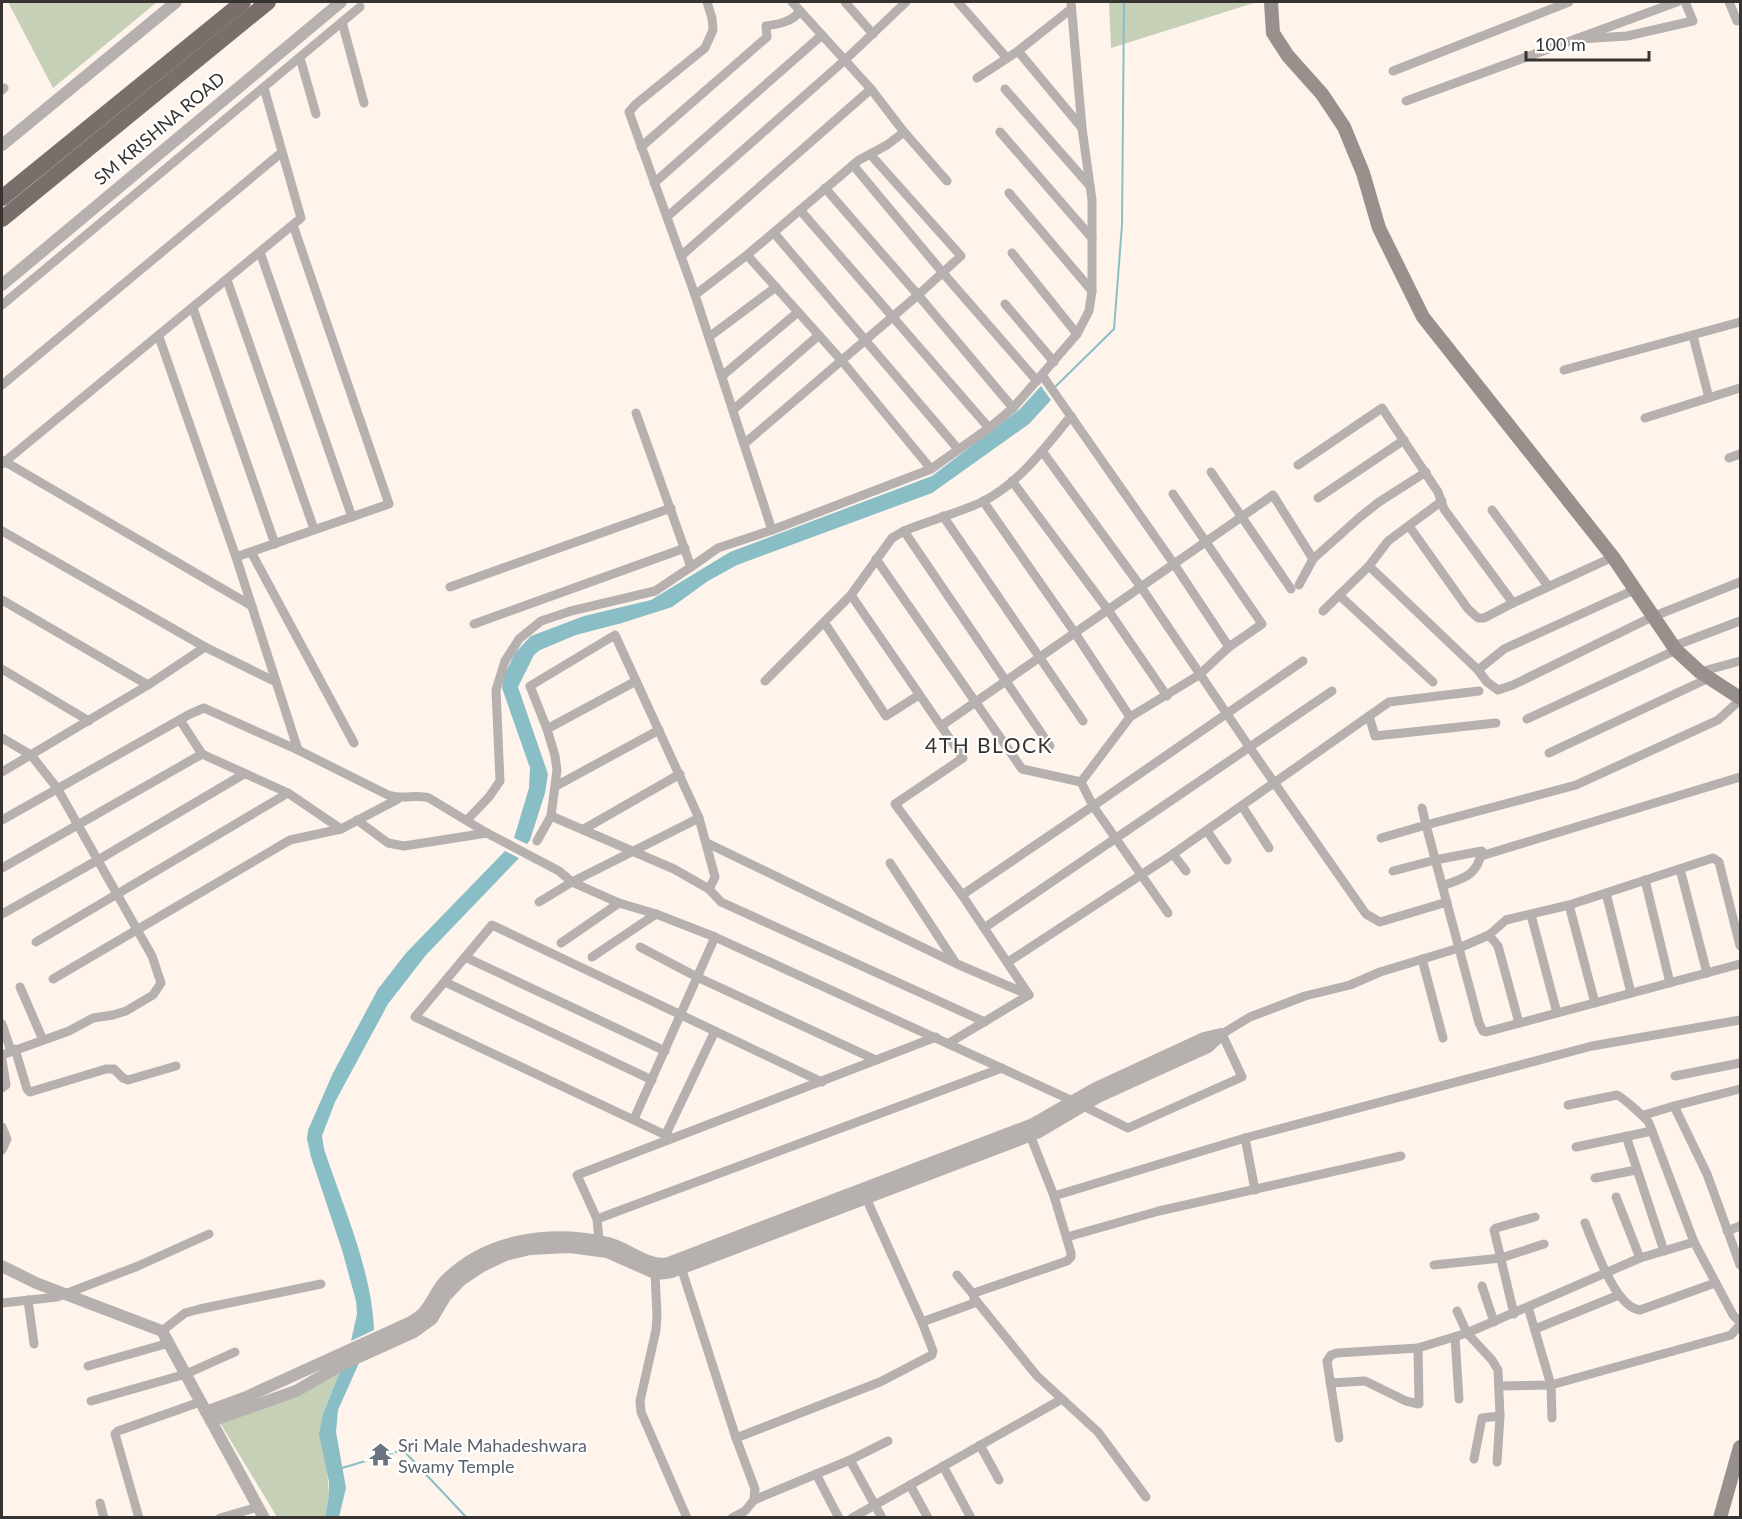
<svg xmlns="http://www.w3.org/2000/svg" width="1742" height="1519" viewBox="0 0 1742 1519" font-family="Lato,sans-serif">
  <rect width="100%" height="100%" fill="#fef4ec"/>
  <g fill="#c6d0b7">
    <path d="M8,2H157L53,88Z"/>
    <path d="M1109,2H1257L1111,48Z"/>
    <path d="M341,1369L323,1414L329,1495L325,1517H277L220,1423Z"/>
  </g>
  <g fill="#8abec6">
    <path d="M1041,386L1051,400L1029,424L932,493L737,565L708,581L672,607L622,623L576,635L540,650L534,655L518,687L548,774L545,793L530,840L527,844L514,838L529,788L530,768L502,688L504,676L515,653L531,636L584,616L651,600L730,552L932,476L1020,409Z"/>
    <path d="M505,851L519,858L426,955L388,1004L335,1102L322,1136L324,1149C343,1206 372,1271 374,1330L351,1341L357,1314L356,1301L342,1250L311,1157L307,1139L308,1130L333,1073L378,989L406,953Z"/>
    <path d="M359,1363L338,1410L336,1432L346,1488L339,1517H325L329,1495V1482L319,1434L323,1414L341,1369Z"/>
  </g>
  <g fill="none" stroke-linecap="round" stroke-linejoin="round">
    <g stroke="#8abec6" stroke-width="2">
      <path d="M1055,387L1114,329L1122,225L1124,2"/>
      <path d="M342,1468L403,1450L467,1518"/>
    </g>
    <g stroke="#b6b1af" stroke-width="9">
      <path d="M707,2L712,18L713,30L705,48L636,104L629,112L695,295L772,530"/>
      <path d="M792,2L871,89L904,132L947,181"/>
      <path d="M845,2L873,34"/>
      <path d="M958,2L1006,57"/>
      <path d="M1729,2L1737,21"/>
      <path d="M342,22L364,103"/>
      <path d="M1580,39L1627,36L1693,21L1685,2"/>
      <path d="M1018,51L1082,128"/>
      <path d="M300,58L316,114"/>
      <path d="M1393,71L1569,2"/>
      <path d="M977,78L1018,51L1071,9"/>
      <path d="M1005,89L1090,186"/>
      <path d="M2,90L4,88"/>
      <path d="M1406,101L1677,2"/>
      <path d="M1000,132L1092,238"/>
      <path d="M641,147L767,37L766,26C779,24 792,22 800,11"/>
      <path d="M853,165L943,273L1037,381"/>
      <path d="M654,183L822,35"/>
      <path d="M825,188L918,295L1013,408"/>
      <path d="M1009,193L1092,291"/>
      <path d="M800,210L989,428"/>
      <path d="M667,217L845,60L906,2"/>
      <path d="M774,233L958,449"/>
      <path d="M260,252L352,517"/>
      <path d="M1012,253L1077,334"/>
      <path d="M747,255L842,361L931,469"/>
      <path d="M681,256L871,89"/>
      <path d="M227,280L314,529"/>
      <path d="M695,295L747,255L859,160L887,145L904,132"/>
      <path d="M1005,304L1054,362"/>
      <path d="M2,305L360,7"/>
      <path d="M193,308L275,544"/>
      <path d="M1693,336L1709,398"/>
      <path d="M159,337L236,557L298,750"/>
      <path d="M709,337L776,287"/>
      <path d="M1564,370L1740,322"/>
      <path d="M1042,375L1174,564L1229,647"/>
      <path d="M722,376L798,312"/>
      <path d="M2,385L281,153"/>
      <path d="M733,410L819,335"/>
      <path d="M1645,418L1740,388"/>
      <path d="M744,444L918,295L961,256L870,154"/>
      <path d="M1042,451L1141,587L1250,748L1366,914L1380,922L1447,902"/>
      <path d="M1729,458L1740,454"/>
      <path d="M2,460L252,606"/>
      <path d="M2,464L301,218L264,88"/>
      <path d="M1298,465L1382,408L1438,492L1444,509L1513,603"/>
      <path d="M1211,472L1291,589"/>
      <path d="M1012,481L1108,610L1167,696"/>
      <path d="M1173,494L1262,624L1229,647L1199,675L1130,717L1081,782L1093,806L1303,661"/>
      <path d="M1318,498L1404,440"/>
      <path d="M983,501L1075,633L1130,717"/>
      <path d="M1492,510L1548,586"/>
      <path d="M943,516L1083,721"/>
      <path d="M1409,526L1468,609L1478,618H1484L1513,603L1613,557"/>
      <path d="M2,531L205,647L276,682"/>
      <path d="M904,531L1050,746"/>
      <path d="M251,552L354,743"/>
      <path d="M236,557L389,504L293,225"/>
      <path d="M876,559L1022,769L1081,782"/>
      <path d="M1369,566L1478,670L1504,649L1636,589"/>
      <path d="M691,567L718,548L772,530L931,469L989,428L1013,408L1077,334L1089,311L1092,291V200L1082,128L1071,2"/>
      <path d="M1299,585L1313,559L1360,517L1379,502L1426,472"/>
      <path d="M450,587L671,508"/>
      <path d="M851,595L963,758L895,804L962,895L1029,995"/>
      <path d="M1339,595L1433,682"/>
      <path d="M2,600L148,685"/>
      <path d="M1323,611L1369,566L1388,541L1442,501"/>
      <path d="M824,622L886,716L919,695"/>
      <path d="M474,624L685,548"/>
      <path d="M1674,646L1740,621"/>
      <path d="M2,669L89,721"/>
      <path d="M1478,670L1487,682L1498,690L1513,685L1652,617L1740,582"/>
      <path d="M1700,672L1740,661"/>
      <path d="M765,681L851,595L892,538L904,531C929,521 957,513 982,502C1019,484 1046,446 1071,416"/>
      <path d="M1740,700L1718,720L1576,785L1426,825L1479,1023L1483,1031L1486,1032L1740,964"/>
      <path d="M1369,716L1375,736L1496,723"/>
      <path d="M1527,719L1676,650"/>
      <path d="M180,720L202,754L288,793L341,829"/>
      <path d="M941,726L1273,495L1313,559"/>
      <path d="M547,729L636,681"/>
      <path d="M2,738L31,755L57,788L152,956L161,983L153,995L126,1011L113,1015L93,1018L69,1031L2,1055"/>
      <path d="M1549,753L1709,678"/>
      <path d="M2,772L148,685L205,647"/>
      <path d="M556,786L659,730"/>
      <path d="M1242,806L1269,848"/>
      <path d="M551,816L674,869L709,889L721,902L985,1022"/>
      <path d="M2,820L190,714L204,708L298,750L388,795C402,800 415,794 429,798L487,833L559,871L572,882L619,903L656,914L715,937L1073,1101"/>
      <path d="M357,820L388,843L404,846L487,833"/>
      <path d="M467,820L489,797L500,781L496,690L505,661L519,639L541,621L571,611L655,591L691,567L636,413"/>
      <path d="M584,829L680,774"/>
      <path d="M1207,831L1227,860"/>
      <path d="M1381,838L1426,825L1422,808"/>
      <path d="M537,841L551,816L557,770L555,756L547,729L530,686L615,635L699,818L715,877L709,889"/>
      <path d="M707,843L957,964L1029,995"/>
      <path d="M1173,854L1186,871"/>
      <path d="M1481,856L1740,777"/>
      <path d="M890,863L955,962"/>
      <path d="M2,868L202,754"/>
      <path d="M1680,869L1707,973"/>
      <path d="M1393,871L1435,860L1482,851C1477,876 1464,878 1442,886"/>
      <path d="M1645,880L1670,983"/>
      <path d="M1606,893L1631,993"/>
      <path d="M962,895L1093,806L1168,913"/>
      <path d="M539,902L572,882L699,818"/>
      <path d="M1569,905L1595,1003"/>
      <path d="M2,914L98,860L244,774"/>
      <path d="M1531,915L1557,1013"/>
      <path d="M984,928L1332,691"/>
      <path d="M1489,935L1498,946L1519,1023"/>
      <path d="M36,942L288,793"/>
      <path d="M561,943L619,903"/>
      <path d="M640,947L697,977L876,1060"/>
      <path d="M465,957L665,1051"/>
      <path d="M592,957L656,914"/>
      <path d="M1422,959L1443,1038"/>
      <path d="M1008,962L1173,854L1389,702L1479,691"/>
      <path d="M53,979L290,840L341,829L398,799"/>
      <path d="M445,982L652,1080"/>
      <path d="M20,987L43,1040"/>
      <path d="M2,1024L11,1051"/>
      <path d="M949,1043L1029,995"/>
      <path d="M15,1049L27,1089L30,1092L106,1069H114L123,1078L128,1080L176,1066"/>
      <path d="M2,1060L6,1085L2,1088"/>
      <path d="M1675,1076L1740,1063"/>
      <path d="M1740,1089L1674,1106L1707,1174L1740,1265"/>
      <path d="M1568,1105L1617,1095C1621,1096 1647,1119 1649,1123L1694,1242"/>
      <path d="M1083,1106L1128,1128L1242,1077L1222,1034L1250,1017L1305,996L1350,985L1380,972L1459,948L1489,935L1506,920L1569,905L1713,858L1719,862L1740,946"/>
      <path d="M1644,1115L1674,1106"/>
      <path d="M634,1119L715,937"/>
      <path d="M2,1127L7,1139L2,1150"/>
      <path d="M666,1134L715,1031"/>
      <path d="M1030,1135L1054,1196L1071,1253V1257L1067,1261L977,1292L973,1294L974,1298L1037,1376L1098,1432L1146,1497"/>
      <path d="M1626,1136L1664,1251"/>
      <path d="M672,1138L415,1017L492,925L822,1082"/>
      <path d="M1245,1138L1255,1190"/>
      <path d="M1576,1147L1652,1131"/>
      <path d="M1595,1178L1636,1170"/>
      <path d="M1054,1196L1245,1138L1592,1046L1740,1020"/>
      <path d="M1616,1197L1640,1258"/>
      <path d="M597,1219L1002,1068"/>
      <path d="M1585,1223C1594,1244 1615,1308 1640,1310L1715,1283"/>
      <path d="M1727,1231L1740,1226"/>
      <path d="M1067,1237L1159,1211L1401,1156"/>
      <path d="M599,1239L597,1219L577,1175L936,1037"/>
      <path d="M680,1264L736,1438L755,1489L754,1500L745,1511L732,1518"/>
      <path d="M1434,1265L1501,1258L1544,1244"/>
      <path d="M655,1274L657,1315L656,1330L640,1401L641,1412L687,1518"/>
      <path d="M957,1275L973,1294"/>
      <path d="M1482,1286L1494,1322"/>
      <path d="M28,1300L34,1344"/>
      <path d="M2,1303L57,1297L138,1266L209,1234"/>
      <path d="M1528,1307L1551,1385L1552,1418"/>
      <path d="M1457,1311L1467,1333L1492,1360L1498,1370L1500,1416L1497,1462"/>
      <path d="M1514,1314L1494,1230L1496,1228L1535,1217"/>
      <path d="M922,1322L977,1302"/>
      <path d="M1535,1329L1619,1295"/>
      <path d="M162,1331L185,1313L200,1309L321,1284"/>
      <path d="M1455,1337L1459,1399"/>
      <path d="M88,1366L169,1343"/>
      <path d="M1330,1383L1365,1381L1406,1401L1419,1404L1418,1348"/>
      <path d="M1499,1386L1551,1385L1731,1335L1740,1325"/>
      <path d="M91,1401L186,1374L235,1352"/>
      <path d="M736,1438L880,1382L932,1355L933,1351L922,1322L866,1198"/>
      <path d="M1339,1438L1327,1361L1331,1355L1337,1353L1418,1348L1467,1333L1640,1258L1694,1242L1733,1315L1740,1322"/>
      <path d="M980,1445L999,1480"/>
      <path d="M1474,1459L1482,1418L1500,1416"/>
      <path d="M850,1460L882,1518"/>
      <path d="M943,1466L971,1518"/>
      <path d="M816,1474L839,1518"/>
      <path d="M910,1485L928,1518"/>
      <path d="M754,1500L850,1460L888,1441"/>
      <path d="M100,1503L104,1518"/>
      <path d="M139,1518L115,1434L118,1431L200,1402"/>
      <path d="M220,1518L258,1507"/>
      <path d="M852,1518L1062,1399"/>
    </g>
    <g stroke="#b6b1af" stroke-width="12">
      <path d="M2,145L176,2"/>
      <path d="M2,285L341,2"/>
      <path d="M2,1266L36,1283L162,1331L264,1518"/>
      <path d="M206,1412L244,1398L409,1323C414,1320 420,1317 424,1312C432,1303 436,1291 444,1282C486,1238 552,1230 608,1243C627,1247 648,1268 668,1263L1033,1124L1094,1089L1204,1038L1221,1034"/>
      <path d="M211,1421L296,1391L341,1365L414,1332L432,1319L445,1297L461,1280L482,1266L505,1255L530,1249L570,1247L607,1252L657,1274L672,1272L1037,1133L1098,1097L1208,1047L1222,1034"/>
    </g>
    <g stroke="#97908c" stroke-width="14">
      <path d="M1271,2L1273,33L1288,56L1322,94L1344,127L1363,173L1379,228L1423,317L1613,557L1676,650L1700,672L1740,698"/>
      <path d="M1720,1518L1740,1447"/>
    </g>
    <g stroke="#786e6a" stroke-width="16">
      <path d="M2,198L243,2"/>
      <path d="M2,219L268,2"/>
    </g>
  </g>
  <defs>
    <symbol id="temple-bare" viewBox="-9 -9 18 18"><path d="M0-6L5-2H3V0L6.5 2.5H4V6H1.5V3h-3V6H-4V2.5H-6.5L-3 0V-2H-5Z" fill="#6b7280" stroke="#fff" stroke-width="2.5" paint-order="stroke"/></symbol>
  </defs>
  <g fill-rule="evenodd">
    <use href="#temple-bare" x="364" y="1438" width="33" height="33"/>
  </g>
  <g text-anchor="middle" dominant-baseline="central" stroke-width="4.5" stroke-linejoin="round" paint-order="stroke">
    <g font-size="18" fill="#363330" stroke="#fff">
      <text transform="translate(159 128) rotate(-40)">SM KRISHNA ROAD</text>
    </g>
    <g font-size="18" fill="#5b616d" stroke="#fff" text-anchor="start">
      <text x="398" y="1445">Sri Male Mahadeshwara<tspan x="398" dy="21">Swamy Temple</tspan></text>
    </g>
    <g font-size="21" letter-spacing="1.5" fill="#363330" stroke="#fff">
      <text x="989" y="744">4TH BLOCK</text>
    </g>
  </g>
  <rect width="1742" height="1519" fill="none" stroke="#363330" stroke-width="6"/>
  <path d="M1526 51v9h123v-9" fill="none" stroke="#363330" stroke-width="3"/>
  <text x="1535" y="51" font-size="18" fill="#363330" stroke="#ffffff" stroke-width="4.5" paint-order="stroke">100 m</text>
</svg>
